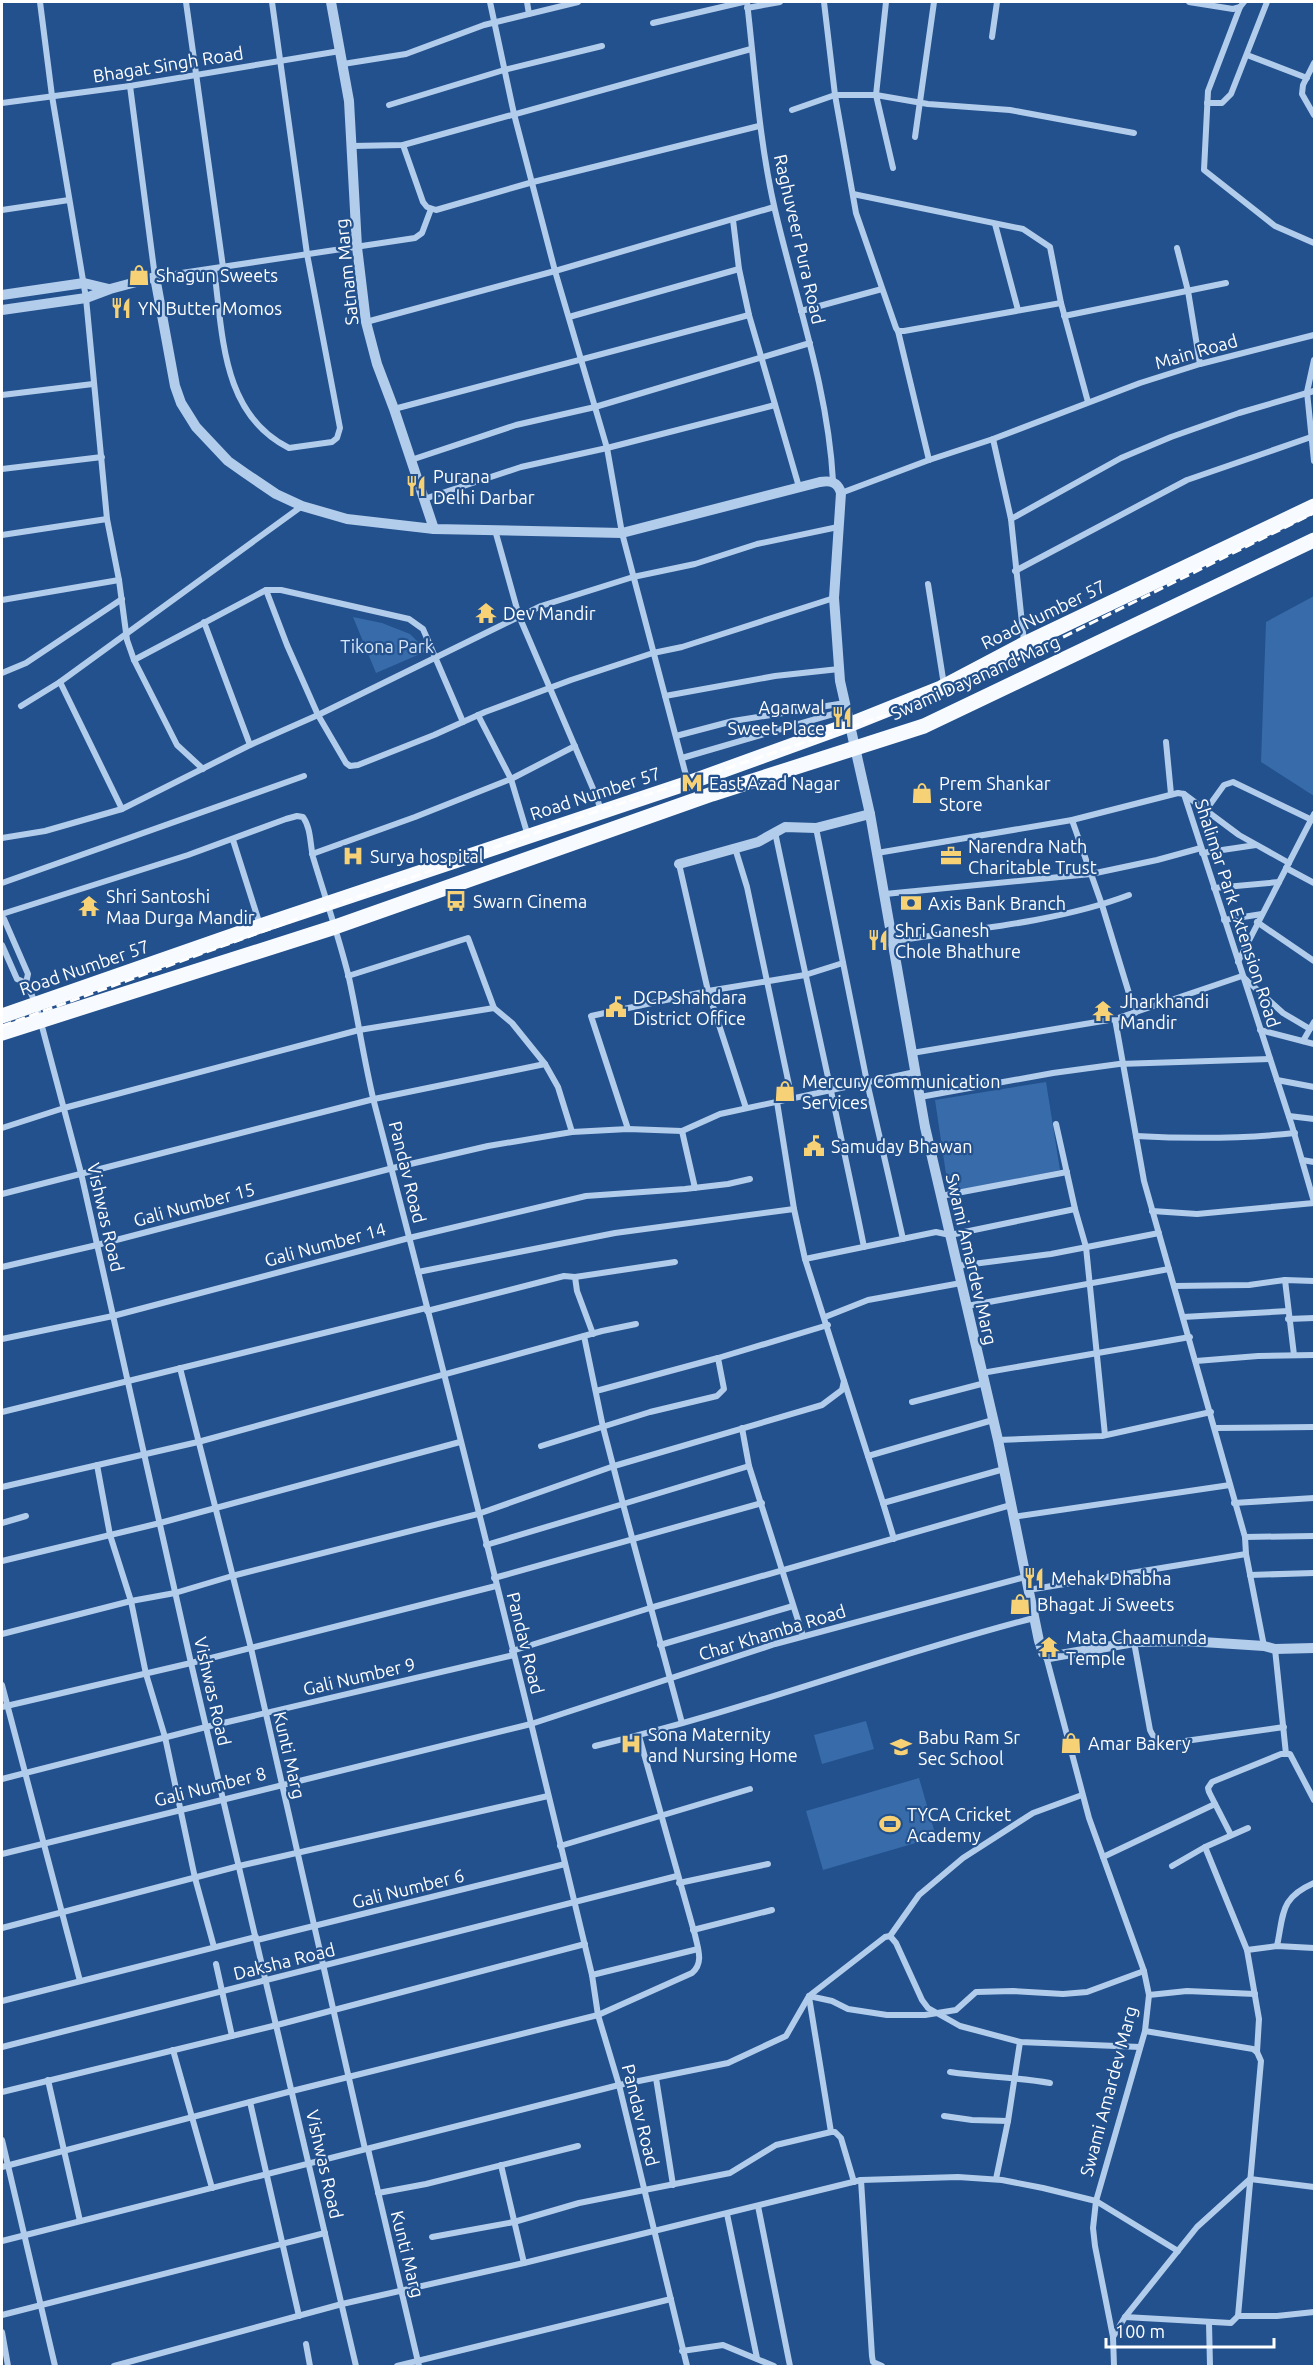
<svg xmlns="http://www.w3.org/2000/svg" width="1316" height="2368" viewBox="0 0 1316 2368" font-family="Ubuntu,sans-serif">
  <rect width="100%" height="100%" fill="#23518d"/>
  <g fill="#376baa">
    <path d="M1314,596V796L1261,762L1266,622Z"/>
    <path d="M353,617L382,623L410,634L427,651L376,673Z"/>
    <path d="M1046,1082L1060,1170L949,1194L935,1100Z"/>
    <path d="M866,1721L874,1749L822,1764L814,1735Z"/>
    <path d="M919,1778L936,1837L823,1870L806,1811Z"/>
  </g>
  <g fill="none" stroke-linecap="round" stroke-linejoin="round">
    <g stroke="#b2cceb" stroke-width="6">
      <path d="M40,2L52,96L86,298L107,519L119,580L127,640L134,660L177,745L203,769"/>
      <path d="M186,2L223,267"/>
      <path d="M490,2L514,114L555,271L607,448L622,533L688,783"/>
      <path d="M527,2L529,14"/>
      <path d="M747,2C755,71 759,141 775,210C796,300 828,388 833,481"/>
      <path d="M824,2L835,95L856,213L896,328L898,331H904L1061,303"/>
      <path d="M886,2L876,95L893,168"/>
      <path d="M1189,2L1233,9L1240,7L1244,2"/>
      <path d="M1240,7L1208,91L1204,170L1275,226L1314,243"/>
      <path d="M747,8L780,2"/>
      <path d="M653,23L743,2"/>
      <path d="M992,37L997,2"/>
      <path d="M1247,55L1307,78"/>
      <path d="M1314,63L1303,85L1302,94L1314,115"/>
      <path d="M343,64L406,54L484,25L578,2"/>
      <path d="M130,86L155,277L415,238L422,233L431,209"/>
      <path d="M2,103L130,86L340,51"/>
      <path d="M1207,103H1222L1231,94L1267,2"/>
      <path d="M389,105L504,70L602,46"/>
      <path d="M792,110L835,95H876L928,104L1010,110L1134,133"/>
      <path d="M915,137L934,2"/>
      <path d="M403,145L423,202L427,207L436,210L533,182L759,126"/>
      <path d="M352,146L403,145L751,49"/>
      <path d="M853,194L1023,229L1050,247L1061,303L1088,402"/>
      <path d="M2,210L69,200"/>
      <path d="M733,220L739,269L749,315L799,487"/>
      <path d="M995,224L1018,310"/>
      <path d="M1177,248L1188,291L1200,364"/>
      <path d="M214,269C223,334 221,414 289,448L332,442L337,438L340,428L307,254L272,2"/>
      <path d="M801,311L882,289"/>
      <path d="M1064,316L1226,283"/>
      <path d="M569,317L739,269"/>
      <path d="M366,322L555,271L774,207"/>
      <path d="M898,331L929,460"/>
      <path d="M1314,360L1307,392L1314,461"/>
      <path d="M2,395L93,384"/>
      <path d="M394,409L749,315"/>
      <path d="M993,439L1011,519L1024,642"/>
      <path d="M411,460L516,425L595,407L810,343"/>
      <path d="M2,469L102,457"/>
      <path d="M841,493L929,460L993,439L1140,383L1200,364L1314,335"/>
      <path d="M424,499L521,467L607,448L775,405"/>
      <path d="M1011,519L1121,458L1171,437L1239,413L1314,391"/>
      <path d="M495,530L519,616L597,798L601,811"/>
      <path d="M2,535L107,519"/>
      <path d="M1015,571L1187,480L1314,436"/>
      <path d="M928,584L944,685"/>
      <path d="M266,590L287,645L318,715L346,763L350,766L358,765L434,735L485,712L571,680L653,653L682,647L834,598"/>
      <path d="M2,600L119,580"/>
      <path d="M204,622L250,745"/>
      <path d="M134,660L266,590H281L409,619L423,629L463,722"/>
      <path d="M2,673L26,663L122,599"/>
      <path d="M60,682L122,809"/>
      <path d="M665,696L775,676L839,669"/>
      <path d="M21,706L60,682L302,506"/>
      <path d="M478,715L511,779L528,836"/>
      <path d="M676,736L733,721L845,703"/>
      <path d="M1166,742L1171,794"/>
      <path d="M682,758L847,710"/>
      <path d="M1184,794L1239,835L1289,863"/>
      <path d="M1206,810L1224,785L1233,782L1312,820"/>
      <path d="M1072,820L1102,905L1135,1013"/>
      <path d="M816,828L867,1082L903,1239"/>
      <path d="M775,832C804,971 836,1109 864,1247"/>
      <path d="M2,838L45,831L122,809L250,745L318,715L541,606L633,577L695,564L757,544L838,527"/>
      <path d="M233,840L260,925"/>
      <path d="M735,848L747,887L792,1099"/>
      <path d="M877,853L1072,820L1178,793L1184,794L1292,1126L1314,1202"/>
      <path d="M1202,853L1256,845"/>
      <path d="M312,854L415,817L511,779L575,746"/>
      <path d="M679,864L708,991L746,1108"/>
      <path d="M1286,868L1314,883"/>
      <path d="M2,883L304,776"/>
      <path d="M1214,888L1279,882"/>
      <path d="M885,894L1091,874L1157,860L1201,848"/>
      <path d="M2,914L188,855L286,819L297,816L303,817C311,828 310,844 313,857C325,897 339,937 349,978C358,1019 364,1061 374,1102C450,1392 522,1683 592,1975L598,2015L619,2085L687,2366"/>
      <path d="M2,918L4,919L28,974L26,983L36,1004L81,1173L191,1663L356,2366"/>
      <path d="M1224,920L1262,914"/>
      <path d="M1257,922L1314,961"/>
      <path d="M893,941C968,930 1058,922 1129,895"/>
      <path d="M2,945L17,979L26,983"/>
      <path d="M1238,962L1314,814"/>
      <path d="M348,976L468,938L494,1008L512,1023L545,1064"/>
      <path d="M1115,1019L1144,1181L1245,1537L1246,1554L1264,1646"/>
      <path d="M1260,1030L1314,1044"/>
      <path d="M1303,1041L1314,1022"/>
      <path d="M912,1053L1115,1019L1242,976L1283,1013L1310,1029"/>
      <path d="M1277,1080L1314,1087"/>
      <path d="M920,1097L1053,1073L1119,1064L1270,1059"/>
      <path d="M1289,1116L1314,1119"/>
      <path d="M1056,1124L1075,1209L1086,1247L1105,1435"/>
      <path d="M2,1128L64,1108L359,1030L494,1008"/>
      <path d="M628,1129L591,1016L708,991L805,975L843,963"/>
      <path d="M682,1131L695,1188"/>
      <path d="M1136,1136C1190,1139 1241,1139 1295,1133"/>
      <path d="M1302,1160L1314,1162"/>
      <path d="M2,1194L374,1099L545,1064L558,1087L572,1132"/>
      <path d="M941,1196L1067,1172"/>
      <path d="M1152,1211L1197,1214L1314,1203"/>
      <path d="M805,1259L936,1232L950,1235L1075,1209"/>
      <path d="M957,1266L1051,1254L1159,1233"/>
      <path d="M2,1267L97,1245L393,1168L488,1146L572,1132L628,1129L682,1131L720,1114L915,1072"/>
      <path d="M418,1272L615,1233L794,1209"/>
      <path d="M575,1277L577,1291L593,1334"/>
      <path d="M1285,1280L1294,1355"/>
      <path d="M1174,1286L1249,1285L1285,1280L1314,1281"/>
      <path d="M967,1306L1169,1269"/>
      <path d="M427,1311L564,1276L575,1277L675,1262"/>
      <path d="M825,1317L868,1300L961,1283"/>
      <path d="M1183,1317L1288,1311"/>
      <path d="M1288,1319L1314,1318"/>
      <path d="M2,1339L113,1316L409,1238L586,1196L685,1189L728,1184L750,1179"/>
      <path d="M1196,1361L1258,1356L1314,1355"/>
      <path d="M180,1368L251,1648L365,2149"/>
      <path d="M982,1373L1190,1337"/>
      <path d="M844,1381L883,1503"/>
      <path d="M596,1391L718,1358L828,1325"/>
      <path d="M912,1402L985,1383"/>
      <path d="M2,1412L426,1308"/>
      <path d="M742,1428L749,1466L803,1636"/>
      <path d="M1215,1428L1314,1427"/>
      <path d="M998,1440L1102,1436L1211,1412"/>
      <path d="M541,1446L650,1412L717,1396L724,1389L718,1358"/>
      <path d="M868,1456L993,1420"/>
      <path d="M97,1465L110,1535L131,1601L146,1674L165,1737L195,1878L214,1947"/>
      <path d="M2,1487L198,1442L602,1331L636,1324"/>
      <path d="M1234,1503L1314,1498"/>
      <path d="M1013,1517L1230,1485"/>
      <path d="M2,1523L26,1516"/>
      <path d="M1245,1537L1314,1536"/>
      <path d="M894,1539L883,1503L1004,1469"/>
      <path d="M486,1545L623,1504L603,1427L584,1336"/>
      <path d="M2,1561L160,1523L460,1442"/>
      <path d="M1250,1575L1314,1573"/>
      <path d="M494,1578L762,1503"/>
      <path d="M1028,1590L1246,1554"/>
      <path d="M2,1634L131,1601L175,1593L232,1576L478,1514L614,1466L822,1405L842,1390L844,1381L805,1259L794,1209L777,1102"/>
      <path d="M1134,1642L1150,1730C1155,1741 1159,1743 1171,1743L1284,1727"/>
      <path d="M660,1645L793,1606"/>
      <path d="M1275,1649L1286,1754"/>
      <path d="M512,1651L650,1608L1011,1505"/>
      <path d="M1046,1656L1089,1818L1144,1971L1149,1995L1145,2031L1096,2201L1093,2228L1095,2246L1113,2337L1114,2366"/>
      <path d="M2,1685L80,1981"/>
      <path d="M2,1707L191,1663L496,1586"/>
      <path d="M682,1723L623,1504L749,1466"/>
      <path d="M595,1746C744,1711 886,1656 1034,1618"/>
      <path d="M2,1779L206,1727L514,1655"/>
      <path d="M1231,1835L1209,1792L1208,1788L1212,1782L1281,1754H1290L1314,1800"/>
      <path d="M560,1846L750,1789"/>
      <path d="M2,1854L531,1724L775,1644L1025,1577"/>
      <path d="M1103,1857L1215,1804"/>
      <path d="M1172,1866L1205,1847L1248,1828"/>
      <path d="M679,1883L768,1864"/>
      <path d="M2,1928L239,1866L548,1796"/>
      <path d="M693,1930L772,1910"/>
      <path d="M890,1936L919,1895L963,1858L1033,1813L1082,1795"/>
      <path d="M257,1940L565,1864"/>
      <path d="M1277,1946C1284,1912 1280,1898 1314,1883"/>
      <path d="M1247,1950L1277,1946L1314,1948"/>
      <path d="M216,1964L232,2036"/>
      <path d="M592,1975L698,1949"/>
      <path d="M1149,1995L1187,1991L1255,1994"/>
      <path d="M809,1996L832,2001L848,2009L887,2015H925L956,2010L976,1992L1013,1991L1063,1994L1087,1992L1144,1971"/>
      <path d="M809,1997L831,2132"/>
      <path d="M2,2001L256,1937"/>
      <path d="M1145,2031L1253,2049L1257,2052"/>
      <path d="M2,2047L677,1876"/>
      <path d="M173,2050L212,2188"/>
      <path d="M950,2072C983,2077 1016,2077 1050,2083"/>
      <path d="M656,2078L673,2185"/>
      <path d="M48,2080L80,2221"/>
      <path d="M2,2092L277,2025L585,1944"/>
      <path d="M250,2102L299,2316"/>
      <path d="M944,2116L972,2120L1008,2121"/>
      <path d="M2,2140L55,2366"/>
      <path d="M368,2149L419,2366"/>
      <path d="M501,2165L524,2263"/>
      <path d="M2,2167L292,2091L598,2015L692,1973C704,1963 698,1949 695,1935L639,1736"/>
      <path d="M996,2179L1008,2121L1020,2042"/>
      <path d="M861,2180L872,2356L873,2362L882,2366"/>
      <path d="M378,2193L426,2184L578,2146"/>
      <path d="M758,2206L790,2366"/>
      <path d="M727,2214L757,2358"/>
      <path d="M432,2237L514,2222L579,2203L730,2173L776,2145L831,2132H835L841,2138L854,2182"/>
      <path d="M2,2241L619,2085L728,2063L786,2036L809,1996L885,1937L890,1936L896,1943L922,2000L928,2008L960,2026L1020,2042L1140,2047"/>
      <path d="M2,2315L325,2233"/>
      <path d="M1238,2316H1277L1314,2312"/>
      <path d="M1125,2317L1231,2323L1238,2316L1261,2061L1257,2052L1259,2019L1247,1950L1205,1847"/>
      <path d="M1209,2323L1210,2366"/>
      <path d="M2,2332L8,2366"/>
      <path d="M1113,2337L1125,2317L1197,2227L1250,2179L1314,2187"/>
      <path d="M306,2344L310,2366"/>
      <path d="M682,2351L723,2345L774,2366"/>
      <path d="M114,2366L342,2304L524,2263L861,2180L958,2177L1002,2180L1043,2188L1096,2201L1178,2251"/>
      <path d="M397,2366L671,2299"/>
    </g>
    <g stroke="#b2cceb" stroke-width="10">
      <path d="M331,2L349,101L357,247L366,322L377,364L394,409L434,529"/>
      <path d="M2,295L84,283L109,289"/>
      <path d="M2,310L86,298L110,289L155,277L175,386L181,403L196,427L228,461L245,473L276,494L302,506L347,519L434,529L622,533L820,482C831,480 838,482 841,493L834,598L840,681L870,814L925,1127L998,1440L1039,1641L1043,1653L1049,1657L1134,1642L1187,1641L1264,1646L1275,1649L1314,1648"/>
      <path d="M679,864L758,842L785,827L816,828L870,814"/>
    </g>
    <g stroke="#f7fafe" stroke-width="15">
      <path d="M2,1016L260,926L688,783L851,724L941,688L1024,644L1314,506"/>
      <path d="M2,1033L335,927L712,794L924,726L1314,540"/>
    </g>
    <path stroke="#fff" stroke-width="3" stroke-dasharray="10 4.5" stroke-linecap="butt" d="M2,1026L565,822L893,713L954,691L1314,513"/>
  </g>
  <defs>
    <symbol id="shop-bare" viewBox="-9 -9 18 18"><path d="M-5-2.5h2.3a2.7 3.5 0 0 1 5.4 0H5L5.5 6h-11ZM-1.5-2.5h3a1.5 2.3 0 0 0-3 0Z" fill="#f6d175" stroke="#23518d" stroke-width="2.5" paint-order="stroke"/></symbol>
    <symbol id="restaurant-bare" viewBox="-9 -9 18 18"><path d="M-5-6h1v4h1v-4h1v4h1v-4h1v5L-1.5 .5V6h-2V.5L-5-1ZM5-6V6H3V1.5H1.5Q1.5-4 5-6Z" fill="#f6d175" stroke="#23518d" stroke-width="2.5" paint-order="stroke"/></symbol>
    <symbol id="temple-bare" viewBox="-9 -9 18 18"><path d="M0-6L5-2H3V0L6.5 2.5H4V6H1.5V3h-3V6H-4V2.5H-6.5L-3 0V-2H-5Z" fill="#f6d175" stroke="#23518d" stroke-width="2.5" paint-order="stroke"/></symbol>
    <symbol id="metro-bare" viewBox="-9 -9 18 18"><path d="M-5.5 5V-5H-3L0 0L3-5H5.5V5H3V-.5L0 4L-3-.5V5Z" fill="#f6d175" stroke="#23518d" stroke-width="2.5" paint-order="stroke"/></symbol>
    <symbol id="hospital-bare" viewBox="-9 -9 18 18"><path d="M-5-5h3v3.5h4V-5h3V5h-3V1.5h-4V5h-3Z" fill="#f6d175" stroke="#23518d" stroke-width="2.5" paint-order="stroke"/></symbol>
    <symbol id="office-bare" viewBox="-9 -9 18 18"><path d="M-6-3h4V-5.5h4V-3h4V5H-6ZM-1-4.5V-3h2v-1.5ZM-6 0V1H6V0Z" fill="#f6d175" stroke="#23518d" stroke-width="2.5" paint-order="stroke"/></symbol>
    <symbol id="bus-bare" viewBox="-9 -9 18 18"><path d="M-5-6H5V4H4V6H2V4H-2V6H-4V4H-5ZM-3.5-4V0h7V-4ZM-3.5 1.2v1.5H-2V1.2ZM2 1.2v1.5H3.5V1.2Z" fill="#f6d175" stroke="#23518d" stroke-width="2.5" paint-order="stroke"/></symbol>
    <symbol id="bank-bare" viewBox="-9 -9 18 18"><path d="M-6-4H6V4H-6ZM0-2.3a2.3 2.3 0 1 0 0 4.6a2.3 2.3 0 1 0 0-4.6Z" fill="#f6d175" stroke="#23518d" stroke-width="2.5" paint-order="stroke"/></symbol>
    <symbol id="civic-bare" viewBox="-9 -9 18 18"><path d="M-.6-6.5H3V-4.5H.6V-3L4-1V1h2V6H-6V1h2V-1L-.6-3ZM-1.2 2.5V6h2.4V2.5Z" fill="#f6d175" stroke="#23518d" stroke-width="2.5" paint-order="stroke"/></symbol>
    <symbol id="school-bare" viewBox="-9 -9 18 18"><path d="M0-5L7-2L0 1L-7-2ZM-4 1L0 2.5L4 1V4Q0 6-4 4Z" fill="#f6d175" stroke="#23518d" stroke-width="2.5" paint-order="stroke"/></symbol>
    <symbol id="stadium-bare" viewBox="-9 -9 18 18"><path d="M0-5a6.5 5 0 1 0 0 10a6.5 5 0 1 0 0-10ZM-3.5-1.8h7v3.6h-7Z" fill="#f6d175" stroke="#23518d" stroke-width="2.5" paint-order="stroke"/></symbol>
  </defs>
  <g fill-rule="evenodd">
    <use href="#shop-bare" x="124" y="260" width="30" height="30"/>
    <use href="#restaurant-bare" x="106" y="293" width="30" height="30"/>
    <use href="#restaurant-bare" x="401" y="471" width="30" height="30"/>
    <use href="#temple-bare" x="471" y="598" width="30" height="30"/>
    <use href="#restaurant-bare" x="827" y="702" width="30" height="30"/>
    <use href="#metro-bare" x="677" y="768" width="30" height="30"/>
    <use href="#shop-bare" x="907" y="778" width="30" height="30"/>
    <use href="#hospital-bare" x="338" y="841" width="30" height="30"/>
    <use href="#office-bare" x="936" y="841" width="30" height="30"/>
    <use href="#bus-bare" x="441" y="886" width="30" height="30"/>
    <use href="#bank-bare" x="896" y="888" width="30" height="30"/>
    <use href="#temple-bare" x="74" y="891" width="30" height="30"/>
    <use href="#restaurant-bare" x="863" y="925" width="30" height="30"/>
    <use href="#civic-bare" x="601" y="992" width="30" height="30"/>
    <use href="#temple-bare" x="1088" y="996" width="30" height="30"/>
    <use href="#shop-bare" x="770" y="1076" width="30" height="30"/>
    <use href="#civic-bare" x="799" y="1131" width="30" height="30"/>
    <use href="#restaurant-bare" x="1019" y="1563" width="30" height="30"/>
    <use href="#shop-bare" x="1005" y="1589" width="30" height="30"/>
    <use href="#temple-bare" x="1034" y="1632" width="30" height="30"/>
    <use href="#shop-bare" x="1056" y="1728" width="30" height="30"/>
    <use href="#hospital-bare" x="616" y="1729" width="30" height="30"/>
    <use href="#school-bare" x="886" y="1732" width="30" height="30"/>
    <use href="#stadium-bare" x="875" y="1809" width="30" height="30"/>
  </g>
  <g text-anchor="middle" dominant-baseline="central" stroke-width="4.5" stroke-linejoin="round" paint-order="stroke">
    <g font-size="18" fill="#fff" stroke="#23518d">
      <text transform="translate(168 64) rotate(-9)">Bhagat Singh Road</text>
      <text transform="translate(800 239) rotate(77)">Raghuveer Pura Road</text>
      <text transform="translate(346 272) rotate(-96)">Satnam Marg</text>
      <text transform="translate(1196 351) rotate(-16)">Main Road</text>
      <text transform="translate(1043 614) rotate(-26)">Road Number 57</text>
      <text transform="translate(975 677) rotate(-24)">Swami Dayanand Marg</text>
      <text transform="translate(595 793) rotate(-18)">Road Number 57</text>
      <text transform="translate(1238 913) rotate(72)">Shalimar Park Extension Road</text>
      <text transform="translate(84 967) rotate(-19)">Road Number 57</text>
      <text transform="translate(408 1172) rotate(76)">Pandav Road</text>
      <text transform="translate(194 1204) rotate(-15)">Gali Number 15</text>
      <text transform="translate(106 1217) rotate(77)">Vishwas Road</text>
      <text transform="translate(325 1244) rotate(-15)">Gali Number 14</text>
      <text transform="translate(972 1259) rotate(77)">Swami Amardev Marg</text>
      <text transform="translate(772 1632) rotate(-17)">Char Khamba Road</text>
      <text transform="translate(526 1643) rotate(76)">Pandav Road</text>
      <text transform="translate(359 1676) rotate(-13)">Gali Number 9</text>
      <text transform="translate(213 1691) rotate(77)">Vishwas Road</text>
      <text transform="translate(290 1755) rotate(77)">Kunti Marg</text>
      <text transform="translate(210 1786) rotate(-14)">Gali Number 8</text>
      <text transform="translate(408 1888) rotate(-14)">Gali Number 6</text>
      <text transform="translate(284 1961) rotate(-14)">Daksha Road</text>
      <text transform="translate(1108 2091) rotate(-75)">Swami Amardev Marg</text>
      <text transform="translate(641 2115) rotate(76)">Pandav Road</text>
      <text transform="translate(325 2164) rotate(77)">Vishwas Road</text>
      <text transform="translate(408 2254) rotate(76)">Kunti Marg</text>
    </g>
    <g font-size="18" fill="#fff" stroke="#23518d" text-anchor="start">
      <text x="156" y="275">Shagun Sweets</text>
      <text x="138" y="308">YN Butter Momos</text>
      <text x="433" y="476">Purana<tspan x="433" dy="21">Delhi Darbar</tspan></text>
      <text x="503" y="613">Dev Mandir</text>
      <text x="825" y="707" text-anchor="end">Agarwal<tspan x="825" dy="21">Sweet Place</tspan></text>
      <text x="709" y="783">East Azad Nagar</text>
      <text x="939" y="783">Prem Shankar<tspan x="939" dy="21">Store</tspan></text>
      <text x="968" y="846">Narendra Nath<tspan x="968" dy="21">Charitable Trust</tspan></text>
      <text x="370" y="856">Surya hospital</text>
      <text x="106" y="896">Shri Santoshi<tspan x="106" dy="21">Maa Durga Mandir</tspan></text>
      <text x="473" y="901">Swarn Cinema</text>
      <text x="928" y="903">Axis Bank Branch</text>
      <text x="895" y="930">Shri Ganesh<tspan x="895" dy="21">Chole Bhathure</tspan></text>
      <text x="633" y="997">DCP Shahdara<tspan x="633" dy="21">District Office</tspan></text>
      <text x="1120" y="1001">Jharkhandi<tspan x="1120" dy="21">Mandir</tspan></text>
      <text x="802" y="1081">Mercury Communication<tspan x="802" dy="21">Services</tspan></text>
      <text x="831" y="1146">Samuday Bhawan</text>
      <text x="1051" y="1578">Mehak Dhabha</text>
      <text x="1037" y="1604">Bhagat Ji Sweets</text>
      <text x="1066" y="1637">Mata Chaamunda<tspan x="1066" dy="21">Temple</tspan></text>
      <text x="648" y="1734">Sona Maternity<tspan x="648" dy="21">and Nursing Home</tspan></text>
      <text x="918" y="1737">Babu Ram Sr<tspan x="918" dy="21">Sec School</tspan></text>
      <text x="1088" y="1743">Amar Bakery</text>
      <text x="907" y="1814">TYCA Cricket<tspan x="907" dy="21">Academy</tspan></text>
    </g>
    <g font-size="18" fill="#d7e6f8" stroke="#23518d">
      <text x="387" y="646">Tikona Park</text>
    </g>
  </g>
  <rect width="1316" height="2368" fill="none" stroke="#ffffff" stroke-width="6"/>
  <path d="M1106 2338v9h168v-9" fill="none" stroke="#ffffff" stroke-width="3"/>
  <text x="1115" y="2338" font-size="18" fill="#ffffff" stroke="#23518d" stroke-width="4.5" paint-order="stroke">100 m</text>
</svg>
